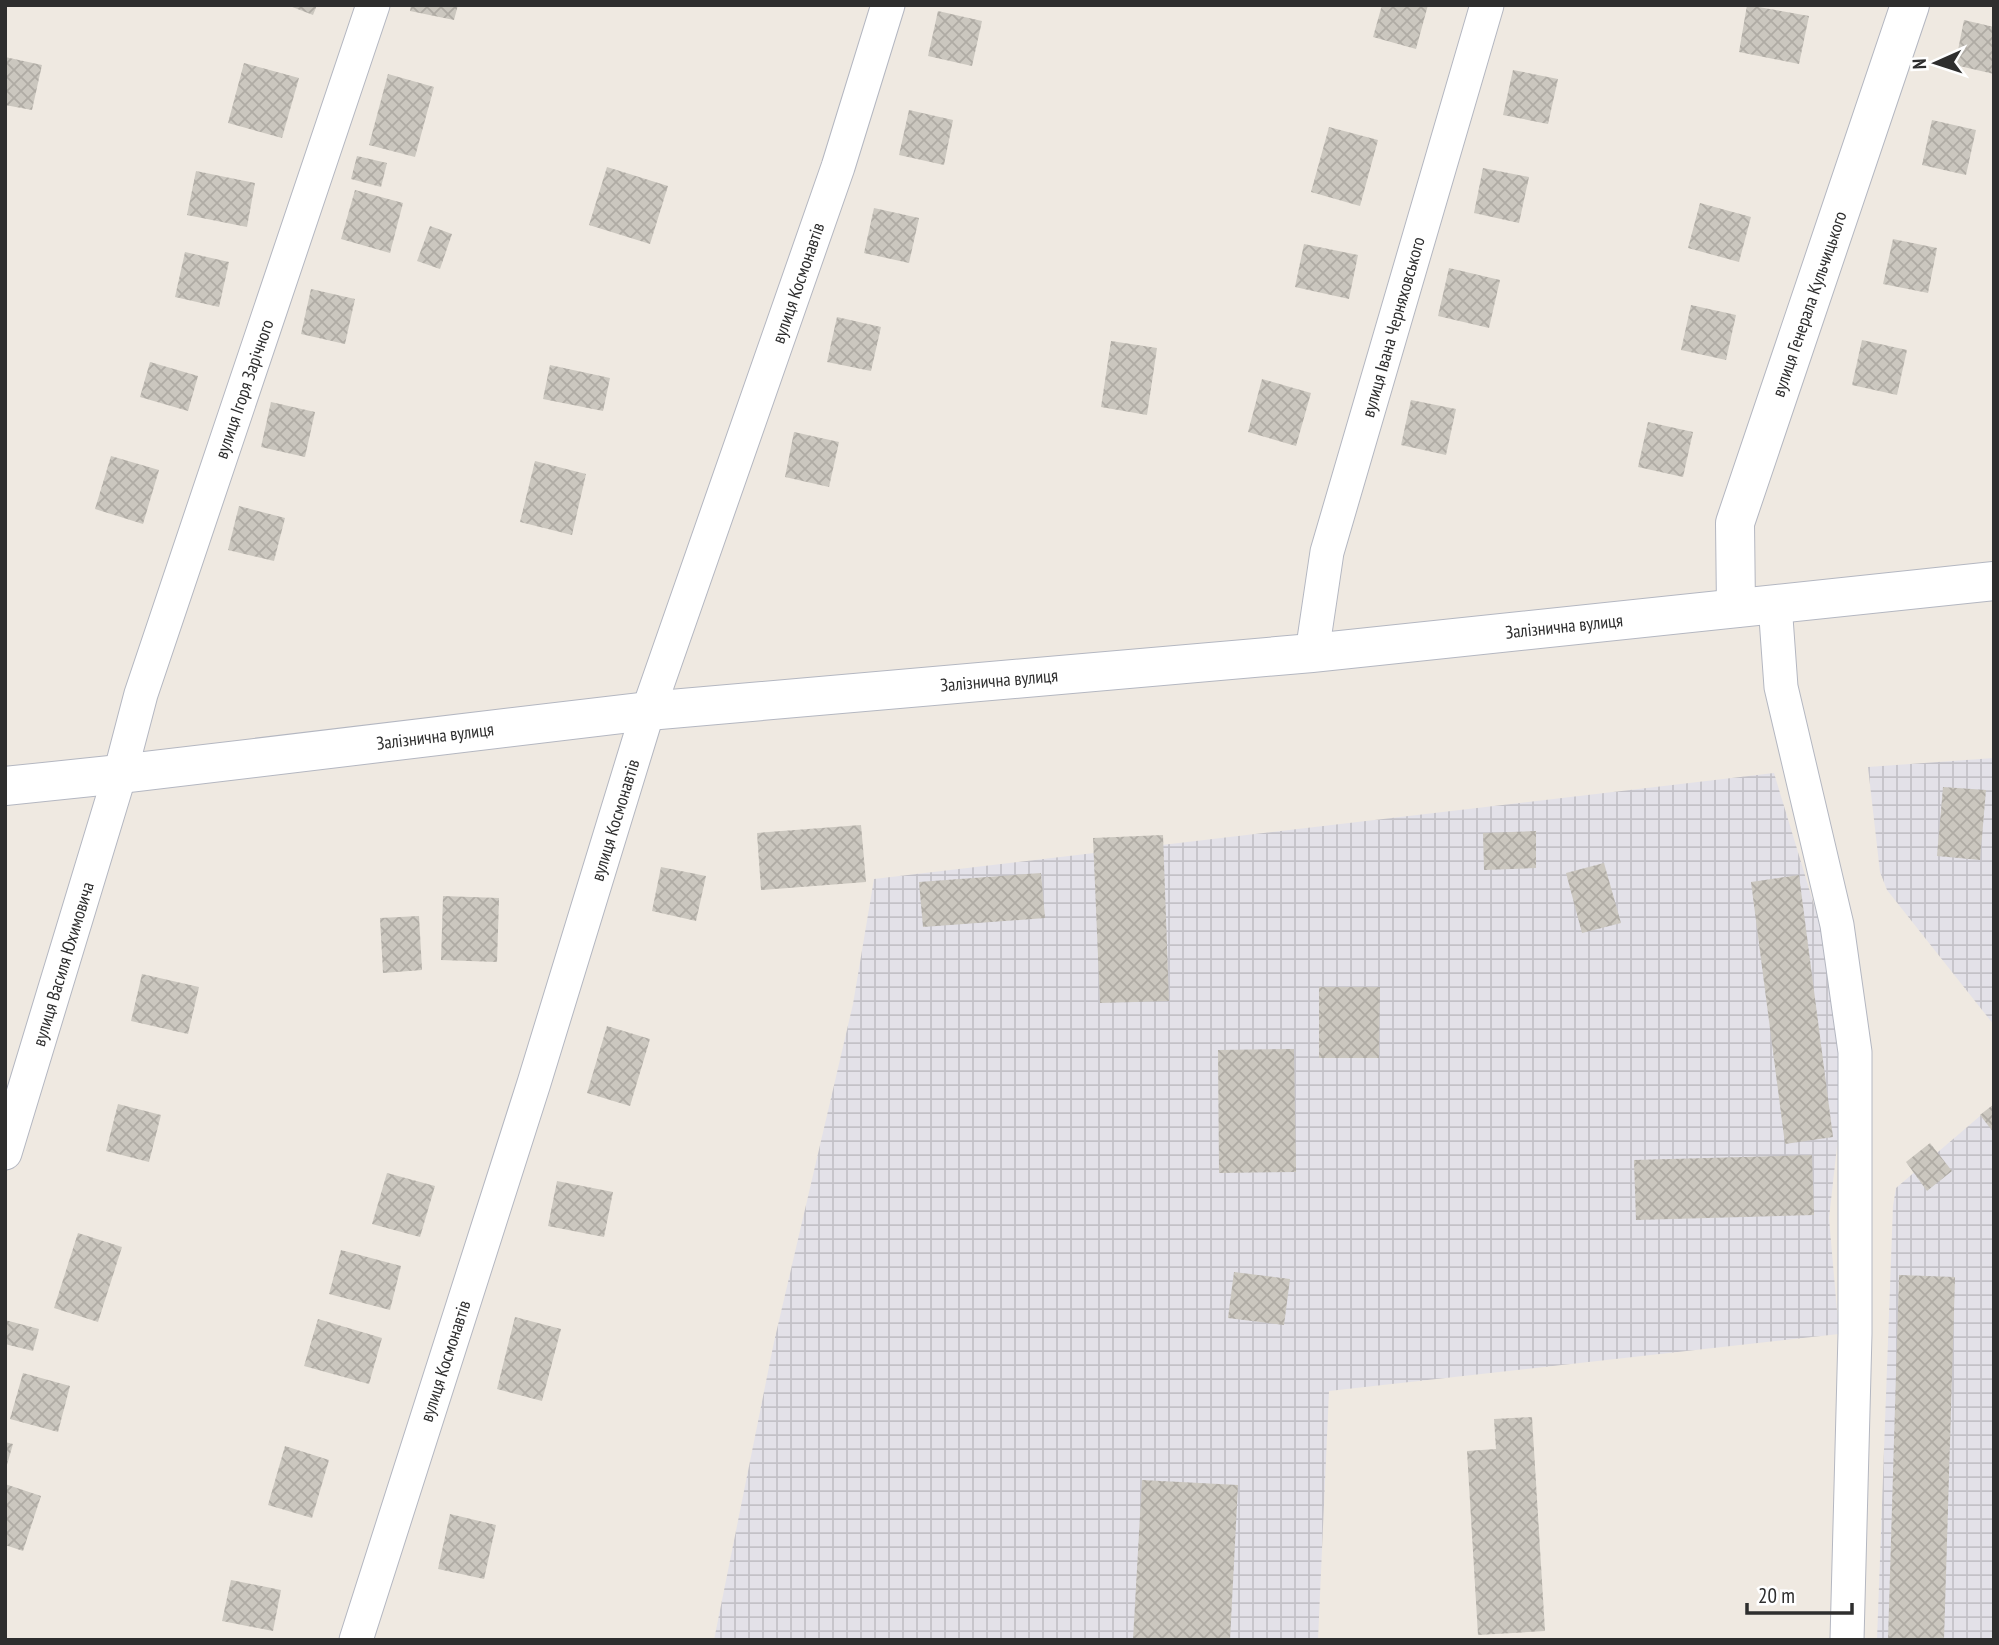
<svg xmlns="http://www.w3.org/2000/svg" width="1999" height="1645" viewBox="0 0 1999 1645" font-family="'PT Sans Narrow',sans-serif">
  <defs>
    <pattern id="industrial-grid" width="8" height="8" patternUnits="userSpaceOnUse" patternTransform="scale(1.75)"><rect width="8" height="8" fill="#e3e1e8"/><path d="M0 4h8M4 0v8" fill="none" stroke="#c3c1c7"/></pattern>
    <pattern id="building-cross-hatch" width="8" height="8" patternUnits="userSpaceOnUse" patternTransform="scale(1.75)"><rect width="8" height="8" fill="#cbc7bf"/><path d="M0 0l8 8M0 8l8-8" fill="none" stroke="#afaba4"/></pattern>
  </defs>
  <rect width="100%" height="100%" fill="#efe9e1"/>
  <g fill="url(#industrial-grid)">
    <path d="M1994,758V1025L1887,890L1880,872L1868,767Z"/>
    <path d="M1774,773L1841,994L1848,1048L1829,1218L1839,1334L1329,1391L1318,1640H714L774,1342L853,1004L874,879Z"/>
    <path d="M1994,1104V1640H1877L1893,1206L1896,1188Z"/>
  </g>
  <g fill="url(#building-cross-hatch)">
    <path d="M287,5H317L313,15Z"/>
    <path d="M411,5H458L454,20L410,11Z"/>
    <path d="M1382,5H1428L1416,49L1373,37Z"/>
    <path d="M1747,5L1809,16L1799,64L1739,52Z"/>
    <path d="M938,11L982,21L972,66L928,56Z"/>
    <path d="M1964,20L1994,27V74L1955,65Z"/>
    <path d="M5,57L42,65L32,110L5,105Z"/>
    <path d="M244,63L299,78L282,138L228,123Z"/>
    <path d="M1513,70L1558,79L1548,124L1503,115Z"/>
    <path d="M388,74L434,87L415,157L369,145Z"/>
    <path d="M909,110L953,120L944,165L899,155Z"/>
    <path d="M1932,120L1976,130L1966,175L1922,165Z"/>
    <path d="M1329,127L1378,140L1360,206L1311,192Z"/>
    <path d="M357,156L387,163L381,187L351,179Z"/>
    <path d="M607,167L668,186L650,244L589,225Z"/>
    <path d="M1483,168L1529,177L1519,223L1474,213Z"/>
    <path d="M196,171L255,183L247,227L187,215Z"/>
    <path d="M355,190L403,203L390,253L341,239Z"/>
    <path d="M1700,203L1751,217L1739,262L1688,248Z"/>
    <path d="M874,208L919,218L909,263L864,253Z"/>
    <path d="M430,226L452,234L440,269L417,261Z"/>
    <path d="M1893,239L1937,248L1928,293L1883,284Z"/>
    <path d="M1304,244L1358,255L1349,299L1295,287Z"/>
    <path d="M185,252L229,262L219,307L175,297Z"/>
    <path d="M1449,268L1500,280L1489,328L1438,316Z"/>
    <path d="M311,289L355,299L345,344L301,334Z"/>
    <path d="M1691,305L1736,315L1726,360L1681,350Z"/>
    <path d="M837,317L881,327L871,371L827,362Z"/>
    <path d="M1862,340L1907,350L1897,395L1852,385Z"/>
    <path d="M1111,341L1157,348L1147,415L1101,407Z"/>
    <path d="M150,362L198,376L188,411L140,397Z"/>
    <path d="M550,365L610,378L603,411L543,399Z"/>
    <path d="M1262,379L1311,393L1296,446L1248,432Z"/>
    <path d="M1411,400L1456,409L1446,455L1401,445Z"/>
    <path d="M271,402L315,412L305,457L261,447Z"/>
    <path d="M1648,422L1693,432L1683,477L1638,467Z"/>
    <path d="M794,432L839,442L829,487L785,477Z"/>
    <path d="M111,456L159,470L143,524L95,509Z"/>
    <path d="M535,461L586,474L572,535L520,522Z"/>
    <path d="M239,506L285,518L274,561L228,550Z"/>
    <path d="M1943,787L1986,790L1980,860L1937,856Z"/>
    <path d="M861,825L866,882L761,890L757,833Z"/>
    <path d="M1536,831V868L1484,870L1483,833Z"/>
    <path d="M1163,835L1169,1001L1100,1003L1093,838Z"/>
    <path d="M1604,863L1621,923L1582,933L1566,873Z"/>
    <path d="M661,867L706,876L696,921L652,911Z"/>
    <path d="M1041,873L1045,918L923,927L919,882Z"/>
    <path d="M1799,875L1833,1137L1785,1144L1751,882Z"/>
    <path d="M443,896L499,898L497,962L441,960Z"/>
    <path d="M419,916L422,970L383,973L380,918Z"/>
    <path d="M142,974L199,987L188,1034L131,1021Z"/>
    <path d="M1319,987H1380L1379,1058H1319Z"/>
    <path d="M607,1026L650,1039L630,1106L587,1093Z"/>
    <path d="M1294,1049L1296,1172L1219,1173L1218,1050Z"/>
    <path d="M118,1104L161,1115L149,1162L106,1151Z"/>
    <path d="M1994,1104V1133L1980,1115Z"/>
    <path d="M1930,1143L1952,1171L1927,1191L1906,1162Z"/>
    <path d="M1812,1155L1814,1215L1636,1220L1634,1160Z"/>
    <path d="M387,1173L435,1186L420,1237L372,1224Z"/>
    <path d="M557,1181L613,1192L604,1237L548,1226Z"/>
    <path d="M78,1233L122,1247L98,1322L54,1308Z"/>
    <path d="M341,1250L401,1266L390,1310L329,1294Z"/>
    <path d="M1234,1272L1290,1279L1284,1325L1228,1318Z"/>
    <path d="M1899,1275L1955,1277L1944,1640H1888Z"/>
    <path d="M515,1317L561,1329L542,1401L497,1389Z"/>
    <path d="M318,1319L382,1338L369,1384L304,1366Z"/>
    <path d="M5,1320L39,1329L33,1351L5,1344Z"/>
    <path d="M23,1373L70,1386L58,1432L10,1419Z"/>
    <path d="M1532,1417L1545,1631L1478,1635L1467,1451L1496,1449L1494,1419Z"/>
    <path d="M5,1442L13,1444L6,1468H5Z"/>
    <path d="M285,1446L329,1460L312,1518L268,1505Z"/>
    <path d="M1142,1480L1238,1485L1230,1640H1133Z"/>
    <path d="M5,1484L41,1496L23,1551L5,1545Z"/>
    <path d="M450,1514L496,1525L484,1579L438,1569Z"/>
    <path d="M231,1580L281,1590L273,1631L222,1621Z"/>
  </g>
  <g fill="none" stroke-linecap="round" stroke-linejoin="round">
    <defs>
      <g id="street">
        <path d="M1775,604L1781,687L1837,925L1855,1052V1334L1847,1640"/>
        <path d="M1312,653L1327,552L1487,5"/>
        <path d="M5,1153L120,774L141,694L373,5"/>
        <path d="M356,1640L534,1083L648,711L838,167L888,5"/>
      </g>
      <g id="secondary">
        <path d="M1736,608L1735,523L1910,5"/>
        <path d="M5,786L120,774L648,711L1312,653L1994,581"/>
      </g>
    </defs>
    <use href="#street" stroke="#b4b7c1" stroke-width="35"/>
    <use href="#secondary" stroke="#b4b7c1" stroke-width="40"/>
    <use href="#street" stroke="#fff" stroke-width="33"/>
    <use href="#secondary" stroke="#fff" stroke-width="38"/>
  </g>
  <g text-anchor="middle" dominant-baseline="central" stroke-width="5" stroke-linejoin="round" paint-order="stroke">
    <g font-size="18" fill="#2e2e2e" stroke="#fff">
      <text transform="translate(798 283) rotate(-71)">вулиця Космонавтів</text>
      <text transform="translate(1809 304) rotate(-71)">вулиця Генерала Кульчицького</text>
      <text transform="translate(1393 327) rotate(-74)">вулиця Івана Черняховського</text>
      <text transform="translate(244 389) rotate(-71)">вулиця Ігоря Зарічного</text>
      <text transform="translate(1564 626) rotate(-6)">Залізнична вулиця</text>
      <text transform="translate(999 680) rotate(-5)">Залізнична вулиця</text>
      <text transform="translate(435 736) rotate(-7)">Залізнична вулиця</text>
      <text transform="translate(615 820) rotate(-73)">вулиця Космонавтів</text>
      <text transform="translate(63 964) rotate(-73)">вулиця Василя Юхимовича</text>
      <text transform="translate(445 1361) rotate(-72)">вулиця Космонавтів</text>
    </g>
  </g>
  <rect width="1999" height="1645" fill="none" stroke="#2e2e2e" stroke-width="14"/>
  <g transform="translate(1936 63) rotate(267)" stroke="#ffffff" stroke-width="5" paint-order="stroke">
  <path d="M0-5L12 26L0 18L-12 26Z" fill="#2e2e2e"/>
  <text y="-10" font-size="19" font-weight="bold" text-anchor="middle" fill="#2e2e2e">N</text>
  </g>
  <path d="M1747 1603v10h105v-10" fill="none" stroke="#2e2e2e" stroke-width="3.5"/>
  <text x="1758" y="1603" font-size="21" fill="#2e2e2e" stroke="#ffffff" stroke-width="5" paint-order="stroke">20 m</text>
</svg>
